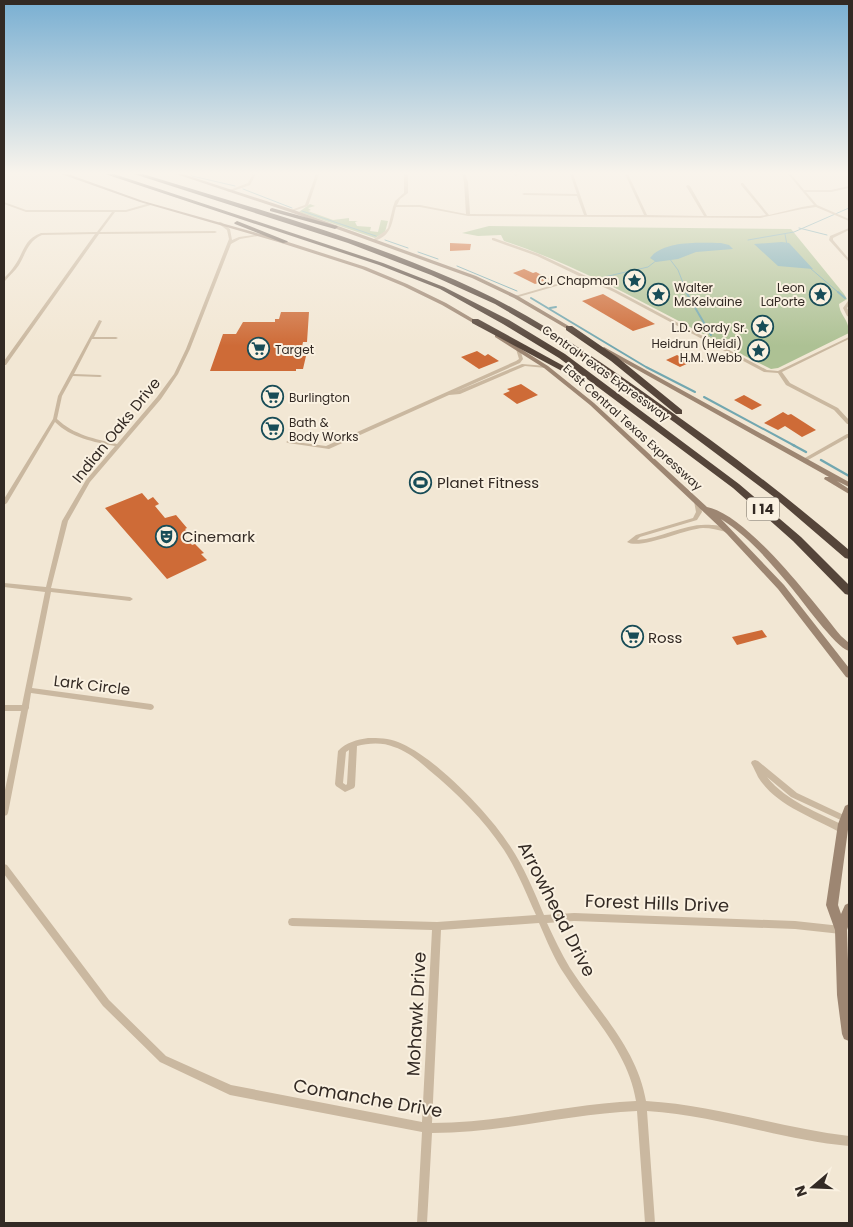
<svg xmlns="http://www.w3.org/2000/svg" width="853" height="1227" viewBox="0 0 853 1227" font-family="Poppins,sans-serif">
  <rect width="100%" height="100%" fill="#f2e7d4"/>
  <g fill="#adc194">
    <path d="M310,204L315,206L308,208L311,210L308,211L333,220L349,218V221H358L355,222L357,226L371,227L370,231L378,232L381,220L388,221L385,232L375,238L299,212Z"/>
    <path d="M489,226L791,229L844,294L847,299L839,304C840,316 849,319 849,333L778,368L771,369C682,325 597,272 504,241L501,235L478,236L462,233Z"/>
  </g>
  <g fill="#72a7b0">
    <path d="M782,242L789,243L813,269L778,266L754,244Z"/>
    <path d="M721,243L729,245L733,249L696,252L678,259L656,262L650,258C664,240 700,243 721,243Z"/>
  </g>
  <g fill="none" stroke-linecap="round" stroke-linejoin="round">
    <g stroke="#72a7b0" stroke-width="1">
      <path d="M192,176L235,186"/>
      <path d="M243,189L292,208"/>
      <path d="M302,211L376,236"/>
      <path d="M799,228L827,235"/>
      <path d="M785,234L787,245"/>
      <path d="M385,240L408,248"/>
      <path d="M748,240L794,232L849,208"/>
      <path d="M418,252L438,259"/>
      <path d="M669,258L678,270L687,293"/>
      <path d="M457,266L517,291"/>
      <path d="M810,268L839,293"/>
      <path d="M604,277L648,267L657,260"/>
    </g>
    <g stroke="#72a7b0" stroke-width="2">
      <path d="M686,292L711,335"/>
      <path d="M838,292L845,298"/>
      <path d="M531,298L646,367L695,392"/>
      <path d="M550,308L556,307"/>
      <path d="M702,346L703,344"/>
      <path d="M704,397L795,446"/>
    </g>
    <g stroke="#72a7b0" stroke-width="2.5">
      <path d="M793,445L806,452"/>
      <path d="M821,460L849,476"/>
    </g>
  </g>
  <g fill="#ce6b37">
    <path d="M450,243L471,244L470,250L450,251Z"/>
    <path d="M524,269L533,273L536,272L549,279L535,284L513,273Z"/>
    <path d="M603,294L655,324L633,331L582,301Z"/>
    <path d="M281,312H309L307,342H303L300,356H306L303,369H296V371H210L223,334H236L243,322H275V319H279Z"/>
    <path d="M477,351L485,356L488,354L499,361L479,369L461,357Z"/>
    <path d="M677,355L691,362L680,367L666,360Z"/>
    <path d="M521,384L538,395L517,404L503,394L510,391L507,389Z"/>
    <path d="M744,395L762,405L752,410L734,400Z"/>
    <path d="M783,412L788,415L791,414L816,430L802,437L785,426L778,430L764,423Z"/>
    <path d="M142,493L148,500L153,497L159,504L155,506L165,518L176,515L187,528L185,529L188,532L183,534L192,545L195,544L204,553L201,554L207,560L167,579L105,508Z"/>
    <path d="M762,630L767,637L737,645L732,637Z"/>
  </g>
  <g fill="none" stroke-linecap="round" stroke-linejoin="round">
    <g fill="#cab8a0" fill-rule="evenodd">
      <path d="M253,174H256L250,185L230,192L227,191L248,183Z"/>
      <path d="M316,174H319L308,206L291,212V210L305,205Z"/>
      <path d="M404,174H408V193L400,199L397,205H420L466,214L464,182L462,174H465L468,182L470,214L584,215L577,196L524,195L522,194L524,193L577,194L570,174H573L587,215H644L625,174H628L647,215L704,216L686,186L688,185L690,186L707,216H760L766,215L741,185V183H743L769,215L802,207L814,205L788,174H791L804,190H831L849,186V188L831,192H806L817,205L849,219V221L816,207L802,209L760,218L468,216L420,207H396C392,222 392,236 374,241V239L385,231L388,228L393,207L395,201L404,193Z"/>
      <path d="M514,174H518V175L515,176Z"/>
      <path d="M4,202L26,210H126L150,203L151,205L126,212H115L100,232L215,231L217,232L215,233L99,234L6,365H4V361L95,234L42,235C28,241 26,253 19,265C15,271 10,275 5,281H4V278C8,274 12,270 15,265C24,252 24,239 41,233L97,232L112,212H26L4,204Z"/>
      <path d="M219,222H221L230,229L232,240L239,237L262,234L264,235L240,239L231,244L190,349L178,374L161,399L90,482L68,521L51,588L130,597L133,599L130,601L51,592L32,688L151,704L153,705L154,707L153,709L151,710L31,693L29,706V708L28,710L8,813L7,815L4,816V795L21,711H4V705H22L45,592L4,587V583L46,587L62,521L86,480L115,446C94,442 71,438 55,422L7,503L4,505V499L53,419L58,396L99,320L102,321L94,337H116L118,338L116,339H92L74,374L100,375L102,376L100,377L73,376L62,396L57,419C74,435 95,439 117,444L157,397L174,374L186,349L229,239L227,230L219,224Z"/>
      <path d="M849,228V230L833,238V240L849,259V262L829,240L830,236Z"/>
      <path d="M492,238H494L539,254L616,290L767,370L778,371L849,337V339L782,372L790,383L838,408L849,420V424H847L834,410L786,385L778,373L764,372L614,292L584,278L515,298V296L581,277L537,256L492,240Z"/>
      <path d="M848,301H849V305L847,308L849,312V317L847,316L843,308Z"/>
      <path d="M516,348L520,349L523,359L520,363L455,392L522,364L546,366L548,367L546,368L525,366L460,394L449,395L329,449L288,443L286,442L288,441L326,446L516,361L519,359L516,349Z"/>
      <path d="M847,434H849V437L808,460L806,461L803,459Z"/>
      <path d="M697,499L700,501L702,512L697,520L640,537L637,540C663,538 686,522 712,525C718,525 723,527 728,529L729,530L728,531L726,532C718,530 711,528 703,528C685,529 640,550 627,542L636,535L693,518L696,512L694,501Z"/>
      <path d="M368,738C378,738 389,738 398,742C434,756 489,813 510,846C524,867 534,891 544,915L574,913L795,921L841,926L844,927L845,930L844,933L841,934L795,929L574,921L547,923C554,938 561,953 570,968C598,1011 637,1048 646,1101C715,1105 781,1128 849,1136V1146C781,1140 716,1115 647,1111L655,1223H645L637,1111C568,1114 501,1133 432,1133L427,1223H417L422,1132L230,1095L160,1062L103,1006L4,874V864L7,865L109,1000L166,1056L231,1085L422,1122L432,930L292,926L289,925L288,922L289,919L292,918L437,922L536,915C526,893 517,870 504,850C484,820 457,793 429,770C419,761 407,751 394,747C383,742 368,743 357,746L355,786L354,788L345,792L336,786L335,784L338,751C346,742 357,740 368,738ZM349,750L347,784L346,785L343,783L346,752ZM539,923C547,941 554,959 565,975C591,1016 628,1051 636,1101C567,1104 501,1123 432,1123L441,930Z"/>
      <path d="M755,760L758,761L797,793L848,817L849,819L848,821L845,822L791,797L767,777C787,802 818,812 845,826L846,829L845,832L842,833L839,832C812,817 775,805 758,777C756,773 754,768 751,763L752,761Z"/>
    </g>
    <g fill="#9d8672" fill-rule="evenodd">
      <path d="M4,174H7L4,176Z"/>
      <path d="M61,174H68L143,201L282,240L366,267L407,284L446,303L485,326L480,327L442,305L403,286L362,269L278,242L140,202Z"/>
      <path d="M176,174H183L294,210L476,276L518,296L579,332L574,333L514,298L472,278L290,212Z"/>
      <path d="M495,335H499L548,366L594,403L707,507C748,515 814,603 841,636L849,643V651C835,647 802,600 790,586C770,562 748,536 721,519L784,585L849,668V678L846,677L778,589L727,534L590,405L544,368L495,337Z"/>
      <path d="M604,347L849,482V487L837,481L849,489V494L824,479L825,477H829L602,350L601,349Z"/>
      <path d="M849,804V822L838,905L841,914L845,905L849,903V924L847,930L849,992V1041L844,1039L842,1034L837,995L835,930L826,905L838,824L845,806Z"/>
    </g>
    <g fill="#55453a" fill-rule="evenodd">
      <path d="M105,174H114L383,263L444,287L509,320L565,354L739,484L801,537L849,585V595L845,594L793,541L733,488L559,358L503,324L440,289L379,265Z"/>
      <path d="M134,174H143C256,209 371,240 477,290C541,320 599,361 656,401C723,448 788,497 849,550V559L845,558L774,497L674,422L563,344L495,304L431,275L348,243Z"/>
      <path d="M272,208L337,226L338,227L335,229L270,211V209Z"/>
      <path d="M237,221L287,241L288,242L283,243L235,224L234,223Z"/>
      <path d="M472,319H478L582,376L575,378L472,323Z"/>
      <path d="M566,326H572L617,357L682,410V414H676L611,361L566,330Z"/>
    </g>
  </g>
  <linearGradient id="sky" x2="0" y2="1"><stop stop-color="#79afd2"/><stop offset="0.5" stop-color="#f9f4ec"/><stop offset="1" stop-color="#f9f4ec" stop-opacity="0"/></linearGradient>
  <rect width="853" height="346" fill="url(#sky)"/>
  <defs>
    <symbol id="sight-ring" viewBox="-11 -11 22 22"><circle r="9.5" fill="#faf1e1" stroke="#184c57" stroke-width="1.5"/><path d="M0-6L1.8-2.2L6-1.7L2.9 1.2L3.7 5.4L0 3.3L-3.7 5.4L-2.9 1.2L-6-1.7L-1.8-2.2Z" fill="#184c57"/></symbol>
    <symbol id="supermarket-ring" viewBox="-11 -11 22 22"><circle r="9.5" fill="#faf1e1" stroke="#184c57" stroke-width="1.5"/><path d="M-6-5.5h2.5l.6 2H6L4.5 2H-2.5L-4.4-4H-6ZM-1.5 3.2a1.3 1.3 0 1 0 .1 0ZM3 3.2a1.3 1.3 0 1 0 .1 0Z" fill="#184c57"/></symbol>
    <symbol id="stadium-ring" viewBox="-11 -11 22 22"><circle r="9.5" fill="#faf1e1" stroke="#184c57" stroke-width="1.5"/><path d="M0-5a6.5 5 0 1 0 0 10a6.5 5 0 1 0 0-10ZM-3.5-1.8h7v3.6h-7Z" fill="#184c57"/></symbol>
    <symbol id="theatre-ring" viewBox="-11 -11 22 22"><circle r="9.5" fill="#faf1e1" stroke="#184c57" stroke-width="1.5"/><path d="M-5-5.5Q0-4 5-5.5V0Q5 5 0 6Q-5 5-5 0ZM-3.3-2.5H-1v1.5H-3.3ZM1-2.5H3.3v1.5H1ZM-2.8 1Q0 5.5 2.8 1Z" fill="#184c57"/></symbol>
  </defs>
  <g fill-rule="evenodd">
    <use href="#sight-ring" x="622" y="268" width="25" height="25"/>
    <use href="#sight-ring" x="646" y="282" width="25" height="25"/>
    <use href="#sight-ring" x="808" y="282" width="25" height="25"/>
    <use href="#sight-ring" x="750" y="314" width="25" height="25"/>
    <use href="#supermarket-ring" x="246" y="336" width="25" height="25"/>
    <use href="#sight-ring" x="746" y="338" width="25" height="25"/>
    <use href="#supermarket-ring" x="260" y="384" width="25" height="25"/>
    <use href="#supermarket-ring" x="260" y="416" width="25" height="25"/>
    <use href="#stadium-ring" x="408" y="470" width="25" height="25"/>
    <use href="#theatre-ring" x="154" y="524" width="25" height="25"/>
    <use href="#supermarket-ring" x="620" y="624" width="25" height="25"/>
  </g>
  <g text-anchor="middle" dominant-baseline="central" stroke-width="4" stroke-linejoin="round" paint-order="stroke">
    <g font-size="12" fill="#332a24" stroke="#faf1e1" text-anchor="end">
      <text x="618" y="280">CJ Chapman</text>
      <text x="674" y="287" text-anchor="start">Walter<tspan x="674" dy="14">McKelvaine</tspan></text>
      <text x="805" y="287">Leon<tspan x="805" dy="14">LaPorte</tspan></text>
      <text x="747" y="327">L.D. Gordy Sr.</text>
      <text x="742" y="343">Heidrun (Heidi)<tspan x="742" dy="14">H.M. Webb</tspan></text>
      <text x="275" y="349" text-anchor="start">Target</text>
      <text x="289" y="397" text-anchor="start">Burlington</text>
      <text x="289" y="422" text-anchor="start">Bath &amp;<tspan x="289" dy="14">Body Works</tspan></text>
    </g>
    <g font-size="12" fill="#332a24" stroke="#faf1e1">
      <text transform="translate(606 373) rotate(36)">Central Texas Expressway</text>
      <text transform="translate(633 427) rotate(42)">East Central Texas Expressway</text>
    </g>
    <rect fill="#faf1e1" stroke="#6f665d" stroke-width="1" x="747" y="497.5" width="32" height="23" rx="4"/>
    <g font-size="14" font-weight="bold" fill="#332a24">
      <text x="763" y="509">I 14</text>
    </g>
    <g font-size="15" fill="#332a24" stroke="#faf1e1">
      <text transform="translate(116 430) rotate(-51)">Indian Oaks Drive</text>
      <text transform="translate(92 685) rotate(7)">Lark Circle</text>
    </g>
    <g font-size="15" fill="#332a24" stroke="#faf1e1" text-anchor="start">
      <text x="437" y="482">Planet Fitness</text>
      <text x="182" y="536">Cinemark</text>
      <text x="648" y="637">Ross</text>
    </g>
    <g font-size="18" fill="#332a24" stroke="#faf1e1">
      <text transform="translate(657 903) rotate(2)">Forest Hills Drive</text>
      <text transform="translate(557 909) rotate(63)">Arrowhead Drive</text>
      <text transform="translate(416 1014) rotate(-87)">Mohawk Drive</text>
      <text transform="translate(368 1098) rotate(10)">Comanche Drive</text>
    </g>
  </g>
  <rect width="853" height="1227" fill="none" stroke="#332a24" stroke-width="10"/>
  <g transform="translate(813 1187) rotate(251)" stroke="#faf1e1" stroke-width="4" paint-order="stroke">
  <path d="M0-4L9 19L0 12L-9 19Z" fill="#332a24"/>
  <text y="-8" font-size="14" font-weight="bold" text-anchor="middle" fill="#332a24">N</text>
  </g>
</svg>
